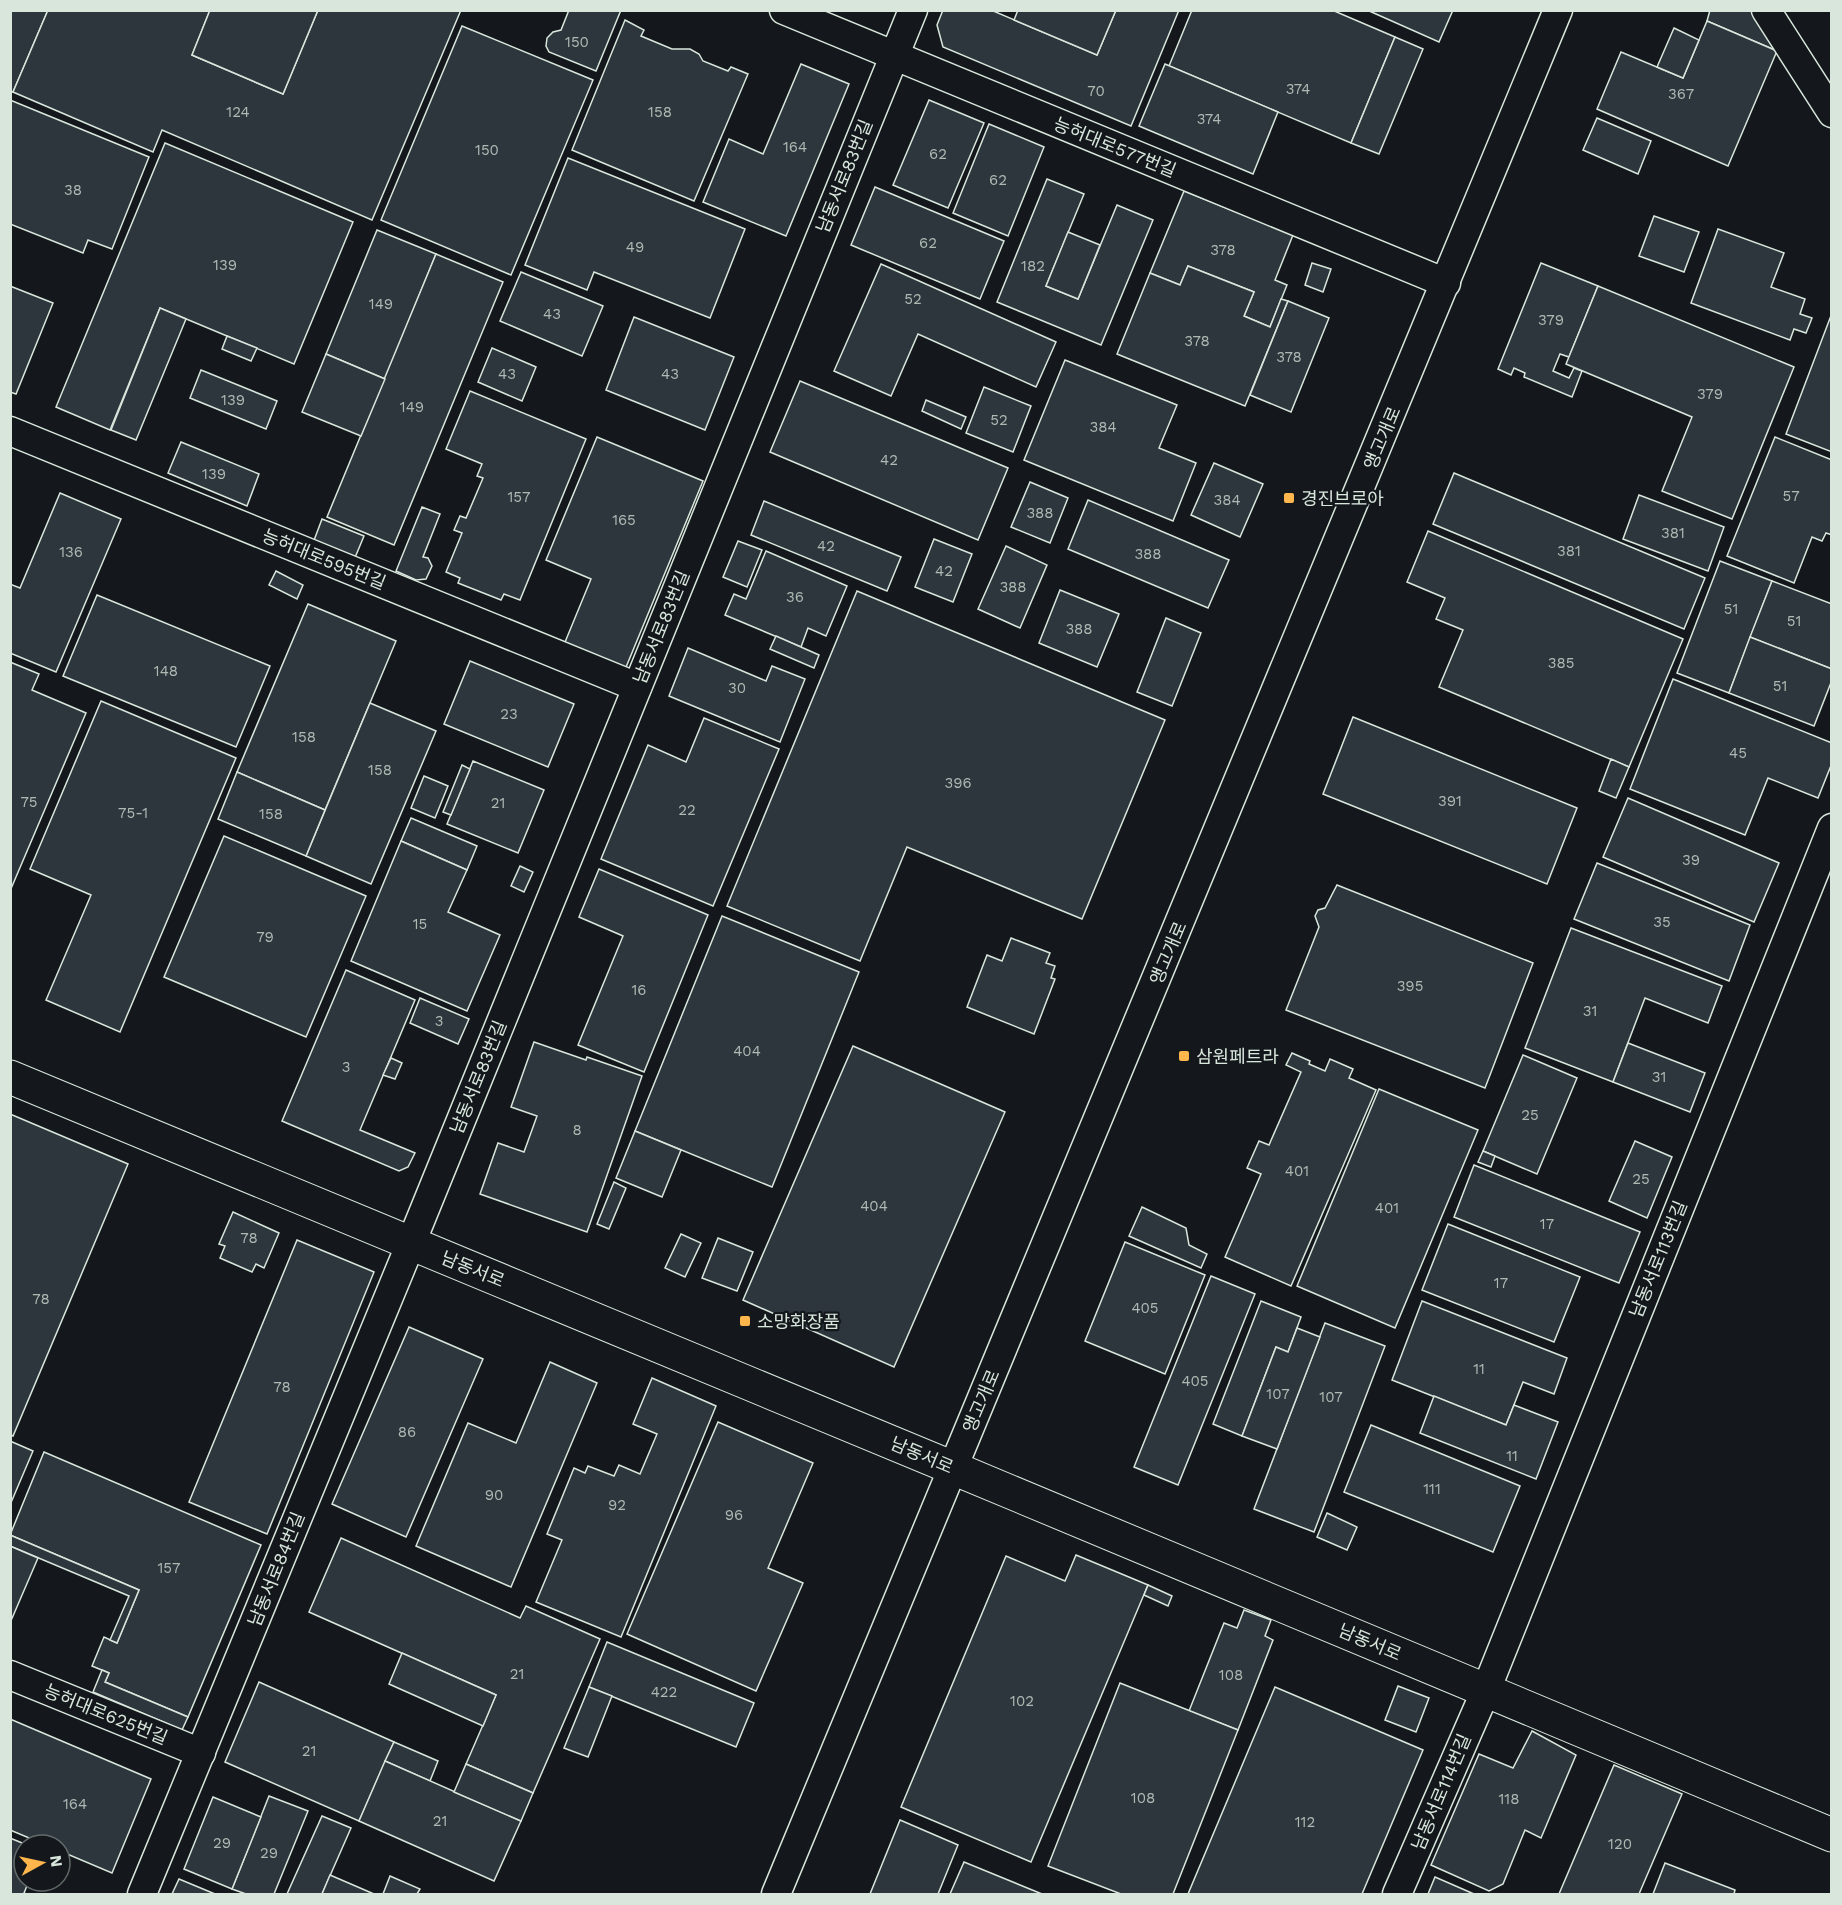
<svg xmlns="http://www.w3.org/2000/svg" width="1842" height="1905" viewBox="0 0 1842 1905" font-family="'Work Sans','Noto Sans KR',sans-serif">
  <rect width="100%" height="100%" fill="#14181c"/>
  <g fill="#2c363c" stroke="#d8e6dc" stroke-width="1.5">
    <path d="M10,10H48L13,92L10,91Z"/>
    <path d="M48,10H210L192,55L283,94L318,10H461L372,220L162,130L153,152L13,92Z"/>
    <path d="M210,10H318L283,94L192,55Z"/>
    <path d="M569,10H621L596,71L549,52L546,46L547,38L553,32L561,30Z"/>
    <path d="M943,10H991L1097,55L1116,10H1179L1131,126L943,47L937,25Z"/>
    <path d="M1018,10H1116L1097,55L1014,20Z"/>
    <path d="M1192,10H1332L1395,37L1351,143L1169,66Z"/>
    <path d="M1367,10H1453L1439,42Z"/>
    <path d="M1710,10H1757L1777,51L1707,21Z"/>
    <path d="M625,20L644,30L641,36L672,49H690L699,54L703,61L728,71L731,67L748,74L694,201L572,150Z"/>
    <path d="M1707,21L1777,51L1728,166L1597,109L1621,52L1683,78Z"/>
    <path d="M462,26L593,80L511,275L381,220Z"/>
    <path d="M1674,28L1699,40L1683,78L1657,67Z"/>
    <path d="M1395,37L1423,49L1379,154L1351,143Z"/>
    <path d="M801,64L849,84L786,236L703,202L729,139L763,154Z"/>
    <path d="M1165,64L1278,112L1253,174L1139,126Z"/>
    <path d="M10,100L149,157L112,249L88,240L83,253L10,224Z"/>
    <path d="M929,100L984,123L948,208L893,185Z"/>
    <path d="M1597,118L1651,141L1638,174L1583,150Z"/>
    <path d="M989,124L1044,147L1008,236L953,213Z"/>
    <path d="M165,143L353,222L294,364L160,308L110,430L56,407Z"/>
    <path d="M568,158L745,229L710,318L594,272L587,290L525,265Z"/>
    <path d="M1047,179L1084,194L1046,286L1078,299L1117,205L1153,220L1101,345L997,302Z"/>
    <path d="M875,187L1004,241L980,299L851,245Z"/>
    <path d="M1184,191L1293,235L1275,280L1287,285L1270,327L1244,316L1254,292L1188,266L1180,285L1150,273Z"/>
    <path d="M1654,216L1699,232L1684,272L1639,256Z"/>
    <path d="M1718,229L1784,253L1771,287L1805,299L1800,314L1812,318L1806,333L1794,329L1790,340L1691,303Z"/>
    <path d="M377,230L436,254L385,379L326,354Z"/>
    <path d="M1068,232L1100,245L1078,299L1046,286Z"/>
    <path d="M436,254L503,282L394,545L327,517Z"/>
    <path d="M1312,263L1331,269L1323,292L1305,285Z"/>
    <path d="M1541,263L1598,286L1569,357L1560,354L1553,371L1569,378L1574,368L1582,371L1572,397L1524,377L1525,373L1514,368L1511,375L1498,369Z"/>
    <path d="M881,264L1056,342L1036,387L918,334L891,396L834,371Z"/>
    <path d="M1188,266L1254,292L1244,316L1270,327L1281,299L1288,301L1245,406L1117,354L1150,273L1180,285Z"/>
    <path d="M521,272L603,306L582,356L500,321Z"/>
    <path d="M10,286L53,303L16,394L10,392Z"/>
    <path d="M1598,286L1794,367L1732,519L1662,491L1692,417L1566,364Z"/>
    <path d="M1288,301L1329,318L1291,412L1250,395Z"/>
    <path d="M160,308L186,319L136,440L111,430Z"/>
    <path d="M1832,313V452L1786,434Z"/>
    <path d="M634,317L734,357L705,430L606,390Z"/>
    <path d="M227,336L257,348L251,361L222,349Z"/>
    <path d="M492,348L536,367L522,401L478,382Z"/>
    <path d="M326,354L385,379L361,436L302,412Z"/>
    <path d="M1065,360L1177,405L1159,448L1196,463L1173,521L1024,460Z"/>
    <path d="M201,370L277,401L266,429L190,398Z"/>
    <path d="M800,381L1008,468L978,540L770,452Z"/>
    <path d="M984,387L1031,406L1013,452L966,433Z"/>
    <path d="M470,391L586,439L520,600L504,594L501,600L458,583L460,578L446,572L462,533L454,530L460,516L466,518L483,478L477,476L482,464L446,449Z"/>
    <path d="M926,400L966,417L961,429L922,411Z"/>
    <path d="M597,437L703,481L624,672L563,647L591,579L546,560Z"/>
    <path d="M1775,437L1832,460V535L1826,533L1822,541L1812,537L1794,583L1727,556Z"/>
    <path d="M181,442L259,474L247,506L168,473Z"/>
    <path d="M1214,463L1263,484L1240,537L1191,515Z"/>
    <path d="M1454,473L1705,578L1684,629L1433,524Z"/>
    <path d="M1030,482L1068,498L1050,543L1011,527Z"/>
    <path d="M60,493L121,519L56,672L10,653V584L20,588Z"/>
    <path d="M1639,495L1724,527L1708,571L1623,539Z"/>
    <path d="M1088,500L1229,560L1208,608L1068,549Z"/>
    <path d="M764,501L901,557L887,591L751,535Z"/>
    <path d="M422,507L440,514L423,557L428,558L432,566L426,579L416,580L396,571Z"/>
    <path d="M322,519L364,536L354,560L313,543Z"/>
    <path d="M1428,531L1683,639L1629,767L1439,687L1463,630L1436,619L1445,598L1407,582Z"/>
    <path d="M934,539L972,554L953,602L915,587Z"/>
    <path d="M738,541L762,550L747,587L723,577Z"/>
    <path d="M1006,546L1047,565L1020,628L978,609Z"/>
    <path d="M766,551L847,586L826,636L808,628L801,647L725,615L734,594L746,599Z"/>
    <path d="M1720,561L1772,581L1729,693L1677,673Z"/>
    <path d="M276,571L303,585L297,599L269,585Z"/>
    <path d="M1772,581L1832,604V669L1750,637Z"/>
    <path d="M1060,590L1119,614L1097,667L1039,643Z"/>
    <path d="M857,591L1165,720L1082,919L907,847L860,961L727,906Z"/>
    <path d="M97,595L270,666L236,747L63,676Z"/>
    <path d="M308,604L396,641L325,810L237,772Z"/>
    <path d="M1166,618L1201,633L1172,706L1137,692Z"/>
    <path d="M776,636L819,655L814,668L770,649Z"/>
    <path d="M1750,637L1832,669V680L1814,726L1729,693Z"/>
    <path d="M688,648L766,681L772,666L805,679L780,742L669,696Z"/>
    <path d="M470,661L574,704L548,767L444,724Z"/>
    <path d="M10,662L39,674L32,690L86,713L10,891Z"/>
    <path d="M1673,679L1832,743V763L1818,798L1768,778L1745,835L1630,789Z"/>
    <path d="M101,701L236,758L120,1032L46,1000L91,895L30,869Z"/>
    <path d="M370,703L436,731L371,884L306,856Z"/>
    <path d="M1353,717L1577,808L1547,884L1323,794Z"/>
    <path d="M704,718L779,749L713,906L601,859L648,745L686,762Z"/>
    <path d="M1611,759L1629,767L1616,798L1599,791Z"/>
    <path d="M473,761L544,790L518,853L447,824Z"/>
    <path d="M462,765L470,769L451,815L443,812Z"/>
    <path d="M237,772L325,810L306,856L218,819Z"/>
    <path d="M424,776L448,786L435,818L411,808Z"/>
    <path d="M1628,798L1779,863L1754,922L1603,857Z"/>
    <path d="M411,818L477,846L467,870L401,841Z"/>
    <path d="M224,836L366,896L306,1037L164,977Z"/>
    <path d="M401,841L467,870L448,912L500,935L467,1011L351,961Z"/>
    <path d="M1597,863L1750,925L1729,981L1574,919Z"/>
    <path d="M520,866L533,872L524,892L511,886Z"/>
    <path d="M599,869L708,915L644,1072L578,1045L623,936L579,917Z"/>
    <path d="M1337,885L1533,963L1485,1088L1286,1010L1319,927L1315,916L1318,910L1325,908Z"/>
    <path d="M722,916L859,972L772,1187L635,1131Z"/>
    <path d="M1571,928L1722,986L1708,1023L1645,998L1613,1082L1525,1048Z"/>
    <path d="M1011,938L1050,953L1046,963L1055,966L1051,978L1055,979L1034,1034L967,1007L987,955L1002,961Z"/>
    <path d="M346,970L415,1000L360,1130L415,1153L408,1167L399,1171L282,1121Z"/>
    <path d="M420,998L469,1019L458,1044L410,1023Z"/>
    <path d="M534,1042L586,1060L587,1057L642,1076L587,1232L480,1194L498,1143L524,1152L537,1116L511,1107Z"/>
    <path d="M1628,1043L1705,1073L1690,1112L1613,1082Z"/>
    <path d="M853,1046L1005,1112L894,1367L743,1300Z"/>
    <path d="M1292,1053L1310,1061L1309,1064L1325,1071L1330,1059L1353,1069L1349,1078L1376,1090L1291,1286L1225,1257L1261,1174L1247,1168L1259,1141L1269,1145L1301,1072L1286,1065Z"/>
    <path d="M1523,1055L1577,1078L1537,1174L1483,1151Z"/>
    <path d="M391,1058L402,1063L395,1079L383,1075Z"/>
    <path d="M1379,1089L1478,1130L1395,1328L1297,1286Z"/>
    <path d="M10,1114L128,1164L13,1436L10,1435Z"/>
    <path d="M635,1131L681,1150L662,1197L616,1178Z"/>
    <path d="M1635,1141L1672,1157L1647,1218L1609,1201Z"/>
    <path d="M1483,1151L1495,1156L1491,1167L1478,1162Z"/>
    <path d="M1474,1165L1640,1232L1619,1283L1454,1217Z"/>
    <path d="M614,1182L626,1188L609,1229L597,1224Z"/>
    <path d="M1142,1207L1186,1228L1189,1245L1207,1254L1201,1268L1129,1236Z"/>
    <path d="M233,1212L279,1233L264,1268L256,1264L252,1272L220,1258L225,1246L219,1244Z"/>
    <path d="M1448,1224L1580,1277L1554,1342L1422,1290Z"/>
    <path d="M681,1234L701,1243L685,1277L665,1268Z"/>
    <path d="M718,1238L753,1252L737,1291L702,1278Z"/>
    <path d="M297,1240L374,1272L267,1534L189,1502Z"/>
    <path d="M1125,1242L1205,1275L1165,1374L1085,1341Z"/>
    <path d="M1211,1276L1255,1294L1178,1485L1134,1467Z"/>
    <path d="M1261,1301L1301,1317L1288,1352L1276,1347L1242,1436L1213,1424Z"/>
    <path d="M1422,1301L1567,1358L1554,1394L1523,1382L1506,1425L1392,1380Z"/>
    <path d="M1325,1323L1385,1346L1314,1532L1254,1509Z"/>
    <path d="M409,1327L483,1359L406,1537L332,1504Z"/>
    <path d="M1297,1328L1320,1337L1277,1449L1242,1436L1276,1347L1288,1352Z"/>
    <path d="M550,1362L597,1383L511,1587L416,1546L468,1423L516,1443Z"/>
    <path d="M652,1378L716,1406L621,1637L536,1602L562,1540L547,1534L574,1468L585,1473L588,1466L614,1476L619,1465L640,1474L657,1434L633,1424Z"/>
    <path d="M1434,1396L1506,1425L1514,1405L1558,1422L1536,1479L1420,1433Z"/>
    <path d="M718,1422L813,1463L768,1568L803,1583L756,1691L627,1634Z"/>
    <path d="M1371,1425L1520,1486L1493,1552L1344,1492Z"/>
    <path d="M10,1441L33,1451L10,1505Z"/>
    <path d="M44,1452L261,1545L188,1717L105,1682L109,1673L92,1666L104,1637L117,1643L139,1590L10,1535Z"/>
    <path d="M1327,1513L1357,1527L1347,1550L1317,1537Z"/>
    <path d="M10,1535L139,1590L117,1643L110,1640L129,1596L10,1546Z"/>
    <path d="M341,1538L520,1618L526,1606L600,1639L533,1793L466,1764L496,1695L309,1612Z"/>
    <path d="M10,1546L38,1558L10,1623Z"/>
    <path d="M1076,1555L1148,1585L1031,1862L901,1807L1006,1556L1065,1581Z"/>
    <path d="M1148,1585L1172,1596L1168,1606L1144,1595Z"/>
    <path d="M1244,1610L1271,1620L1265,1636L1273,1640L1238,1730L1189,1711L1224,1623L1237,1628Z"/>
    <path d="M607,1642L754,1703L736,1747L589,1687Z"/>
    <path d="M402,1653L496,1695L483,1726L389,1684Z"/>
    <path d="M102,1670L109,1673L105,1682L188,1717L182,1730L93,1692Z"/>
    <path d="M259,1682L394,1742L359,1821L225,1762Z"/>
    <path d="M1120,1683L1238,1730L1173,1894H1121L1048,1866Z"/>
    <path d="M1398,1686L1429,1698L1416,1732L1385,1720Z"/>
    <path d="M589,1687L612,1696L588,1757L564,1748Z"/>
    <path d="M1275,1687L1423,1750L1362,1894H1188Z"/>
    <path d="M10,1719L151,1779L112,1873L60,1851V1845H46L10,1830Z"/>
    <path d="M1532,1731L1576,1755L1541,1838L1525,1830L1503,1884L1489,1891L1431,1865L1479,1754L1513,1768Z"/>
    <path d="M394,1742L438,1761L430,1781L385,1761Z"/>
    <path d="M385,1761L521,1821L494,1881L359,1821Z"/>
    <path d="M466,1764L533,1793L521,1821L454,1792Z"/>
    <path d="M1614,1765L1682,1794L1639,1894H1559Z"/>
    <path d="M269,1796L308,1811L274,1894H246L232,1889Z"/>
    <path d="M213,1797L261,1817L232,1889L184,1869Z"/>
    <path d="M322,1816L351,1828L322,1894H287Z"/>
    <path d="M900,1820L958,1845L938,1894H870Z"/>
    <path d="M10,1838L27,1845H24V1881H29L24,1893L27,1894H10Z"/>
    <path d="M964,1862L1042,1894H950Z"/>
    <path d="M1665,1863L1735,1890L1734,1894H1653Z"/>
    <path d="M330,1875L374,1894H322Z"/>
    <path d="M390,1876L420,1889L417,1894H383Z"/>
    <path d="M1435,1877L1474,1894H1428Z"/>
    <path d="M179,1879L215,1894H172Z"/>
  </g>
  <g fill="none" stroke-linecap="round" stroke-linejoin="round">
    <defs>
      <g id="minor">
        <path d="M784,10L1446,283"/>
        <path d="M1766,10L1832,113"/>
        <path d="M10,431L637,687"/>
        <path d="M10,1675L201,1753"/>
        <path d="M142,1894L411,1243L913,10"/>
        <path d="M776,1894L1558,10"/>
        <path d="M1397,1894L1486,1690L1832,828"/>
      </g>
      <path id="major" d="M10,1077L953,1468L1832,1835"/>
    </defs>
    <use href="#minor" stroke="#d8e6dc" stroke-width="31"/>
    <use href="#major" stroke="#d8e6dc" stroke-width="35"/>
    <use href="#minor" stroke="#14181c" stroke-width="28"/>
    <use href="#major" stroke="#14181c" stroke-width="33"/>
  </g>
  <g fill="#ffb74d" stroke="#14181c" stroke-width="2">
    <rect x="1283" y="492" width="12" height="12" rx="3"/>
    <rect x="1178" y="1050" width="12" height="12" rx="3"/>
    <rect x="739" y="1315" width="12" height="12" rx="3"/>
  </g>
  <g text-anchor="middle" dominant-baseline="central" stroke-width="4.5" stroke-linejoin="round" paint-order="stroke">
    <g font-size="15" fill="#adbab4">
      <text x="577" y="42">150</text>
      <text x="1298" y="89">374</text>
      <text x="1096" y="91">70</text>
      <text x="1681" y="94">367</text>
      <text x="238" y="112">124</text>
      <text x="660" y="112">158</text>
      <text x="1209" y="119">374</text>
      <text x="795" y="147">164</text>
      <text x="487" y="150">150</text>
      <text x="938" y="154">62</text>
      <text x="998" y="180">62</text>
      <text x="73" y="190">38</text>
      <text x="928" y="243">62</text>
      <text x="635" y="247">49</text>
      <text x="1223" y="250">378</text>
      <text x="225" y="265">139</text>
      <text x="1033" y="266">182</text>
      <text x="913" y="299">52</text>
      <text x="381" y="304">149</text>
      <text x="552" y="314">43</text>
      <text x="1551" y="320">379</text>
      <text x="1197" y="341">378</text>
      <text x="1289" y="357">378</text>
      <text x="507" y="374">43</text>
      <text x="670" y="374">43</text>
      <text x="1710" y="394">379</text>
      <text x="233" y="400">139</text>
      <text x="412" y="407">149</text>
      <text x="999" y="420">52</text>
      <text x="1103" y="427">384</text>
      <text x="889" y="460">42</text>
      <text x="214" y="474">139</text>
      <text x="1791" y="496">57</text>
      <text x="519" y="497">157</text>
      <text x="1227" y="500">384</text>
      <text x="1040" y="513">388</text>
      <text x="624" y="520">165</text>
      <text x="1673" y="533">381</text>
      <text x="826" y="546">42</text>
      <text x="1569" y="551">381</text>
      <text x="71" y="552">136</text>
      <text x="1148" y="554">388</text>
      <text x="944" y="571">42</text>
      <text x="1013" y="587">388</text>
      <text x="795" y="597">36</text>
      <text x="1731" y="609">51</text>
      <text x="1794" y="621">51</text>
      <text x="1079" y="629">388</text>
      <text x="1561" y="663">385</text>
      <text x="166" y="671">148</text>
      <text x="1780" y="686">51</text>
      <text x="737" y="688">30</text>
      <text x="509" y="714">23</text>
      <text x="304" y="737">158</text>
      <text x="1738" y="753">45</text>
      <text x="380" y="770">158</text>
      <text x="958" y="783">396</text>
      <text x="1450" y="801">391</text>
      <text x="29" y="802">75</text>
      <text x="498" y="803">21</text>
      <text x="687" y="810">22</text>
      <text x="133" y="813">75-1</text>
      <text x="271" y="814">158</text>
      <text x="1691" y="860">39</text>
      <text x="1662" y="922">35</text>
      <text x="420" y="924">15</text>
      <text x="265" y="937">79</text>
      <text x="1410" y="986">395</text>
      <text x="639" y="990">16</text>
      <text x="1590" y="1011">31</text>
      <text x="439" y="1021">3</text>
      <text x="747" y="1051">404</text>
      <text x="346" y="1067">3</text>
      <text x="1659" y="1077">31</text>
      <text x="1530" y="1115">25</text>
      <text x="577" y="1130">8</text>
      <text x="1297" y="1171">401</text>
      <text x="1641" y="1179">25</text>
      <text x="874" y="1206">404</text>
      <text x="1387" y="1208">401</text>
      <text x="1547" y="1224">17</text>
      <text x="249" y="1238">78</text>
      <text x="1501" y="1283">17</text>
      <text x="41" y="1299">78</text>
      <text x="1145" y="1308">405</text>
      <text x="1479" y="1369">11</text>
      <text x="1195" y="1381">405</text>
      <text x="282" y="1387">78</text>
      <text x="1278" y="1394">107</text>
      <text x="1331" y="1397">107</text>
      <text x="407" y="1432">86</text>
      <text x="1512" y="1456">11</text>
      <text x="1432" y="1489">111</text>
      <text x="494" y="1495">90</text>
      <text x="617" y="1505">92</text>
      <text x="734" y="1515">96</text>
      <text x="169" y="1568">157</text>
      <text x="517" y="1674">21</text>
      <text x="1231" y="1675">108</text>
      <text x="664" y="1692">422</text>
      <text x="1022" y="1701">102</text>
      <text x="309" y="1751">21</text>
      <text x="1143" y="1798">108</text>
      <text x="1509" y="1799">118</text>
      <text x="75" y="1804">164</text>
      <text x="440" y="1821">21</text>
      <text x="1305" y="1822">112</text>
      <text x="222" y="1843">29</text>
      <text x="1620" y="1844">120</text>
      <text x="269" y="1853">29</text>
    </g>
    <g font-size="18" fill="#d8e6dc" stroke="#14181c">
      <text transform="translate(1115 147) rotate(22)">능허대로577번길</text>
      <text transform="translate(844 176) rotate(-68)">남동서로83번길</text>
      <text transform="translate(1382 438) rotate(-67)">앵고개로</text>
      <text transform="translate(324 559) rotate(22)">능허대로595번길</text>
      <text transform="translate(661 627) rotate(-68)">남동서로83번길</text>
      <text transform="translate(1168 953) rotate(-67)">앵고개로</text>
      <text transform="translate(478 1077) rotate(-68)">남동서로83번길</text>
      <text transform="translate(1658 1259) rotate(-68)">남동서로113번길</text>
      <text transform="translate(473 1269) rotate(22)">남동서로</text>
      <text transform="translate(981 1401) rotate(-67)">앵고개로</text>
      <text transform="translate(922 1455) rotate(23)">남동서로</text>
      <text transform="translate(276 1569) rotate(-68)">남동서로84번길</text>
      <text transform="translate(1370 1642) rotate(23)">남동서로</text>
      <text transform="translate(106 1714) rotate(22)">능허대로625번길</text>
      <text transform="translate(1441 1792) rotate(-67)">남동서로114번길</text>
    </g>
    <g font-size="18" fill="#d8e6dc" stroke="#14181c" text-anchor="start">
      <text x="1301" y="498">경진브로아</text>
      <text x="1196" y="1056">삼원페트라</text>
      <text x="757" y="1321">소망화장품</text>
    </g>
  </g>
  <rect width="1842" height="1905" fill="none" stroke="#d8e6dc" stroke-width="24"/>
  <g transform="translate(42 1863) rotate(82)"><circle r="28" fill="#14181c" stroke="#626a69" stroke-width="1.5"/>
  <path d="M0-4.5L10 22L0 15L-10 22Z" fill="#ffb74d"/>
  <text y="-9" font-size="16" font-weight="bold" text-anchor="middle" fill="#d8e6dc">N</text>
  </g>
</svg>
